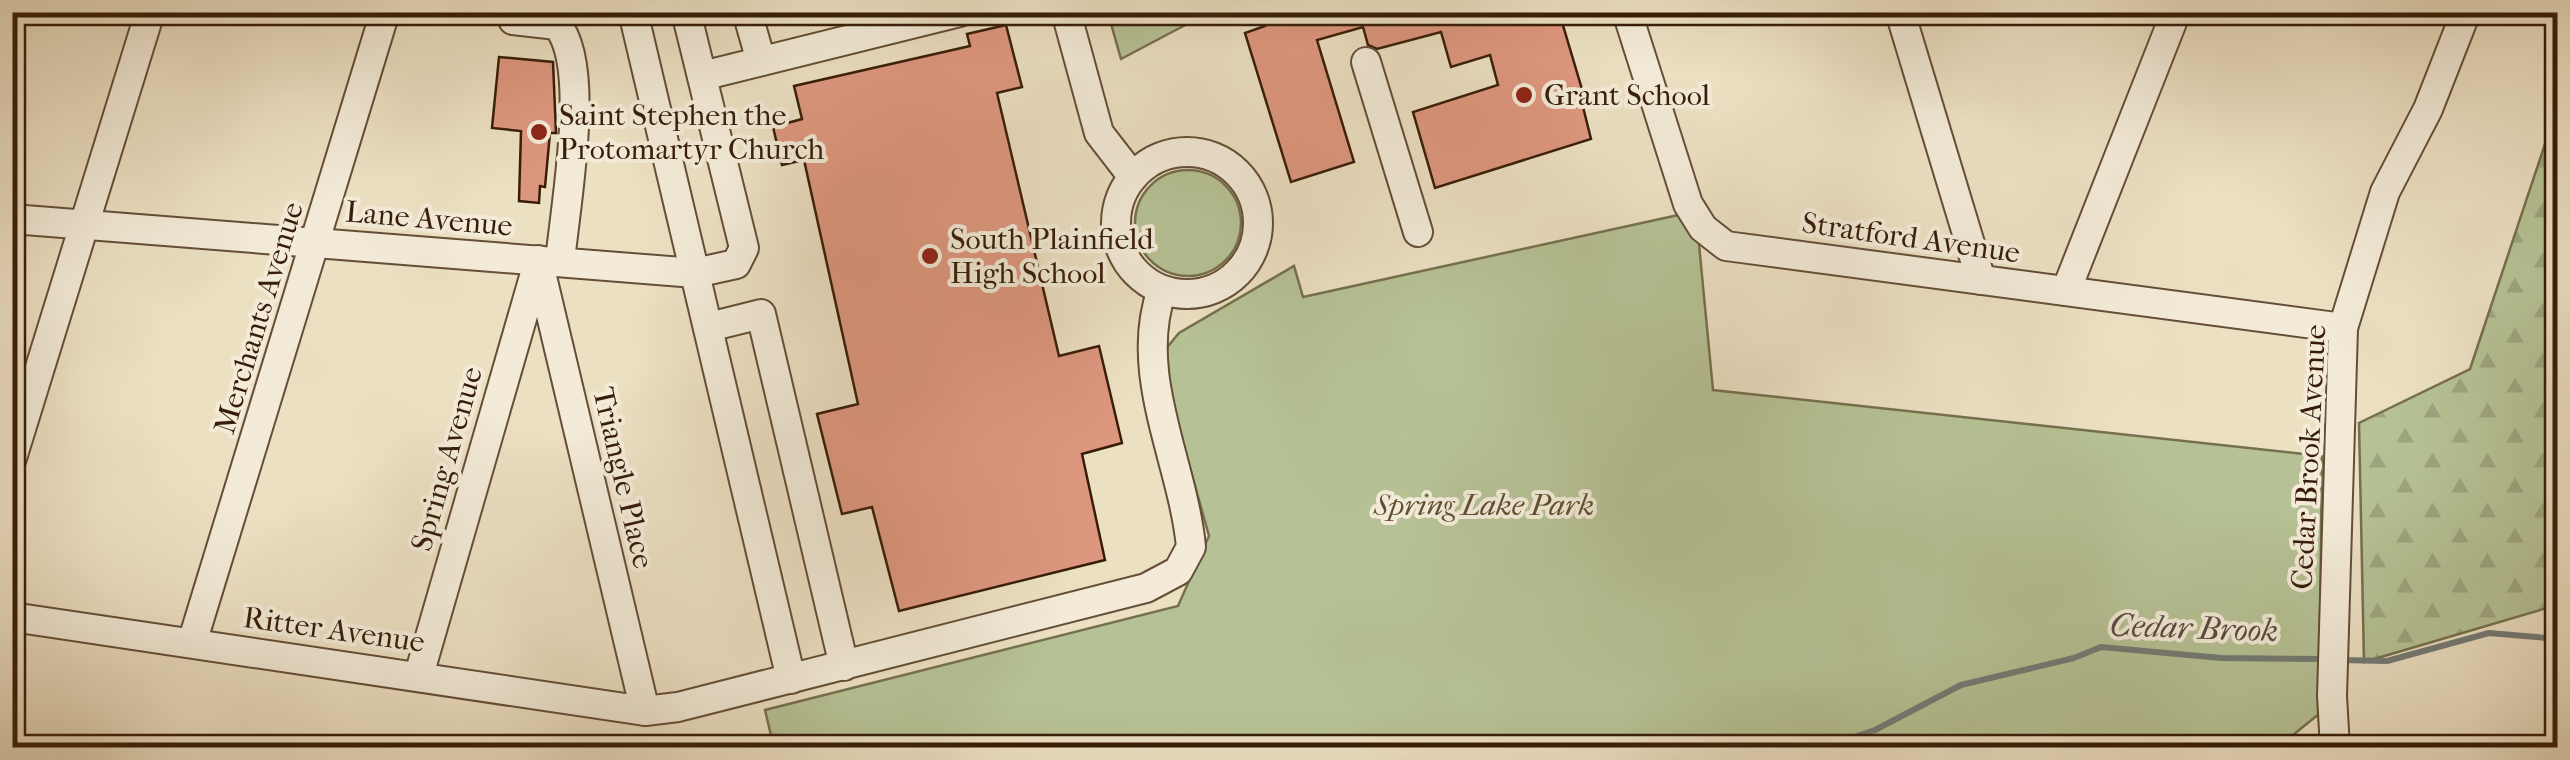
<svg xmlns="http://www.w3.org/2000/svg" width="2570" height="760" viewBox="0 0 2570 760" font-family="'IM FELL French Canon',serif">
  <defs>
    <pattern id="forest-firs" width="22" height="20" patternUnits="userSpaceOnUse" patternTransform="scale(2.5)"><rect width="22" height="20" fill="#b6c295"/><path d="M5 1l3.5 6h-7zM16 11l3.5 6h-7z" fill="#9da67f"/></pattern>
  </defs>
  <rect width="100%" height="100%" fill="#ece0c3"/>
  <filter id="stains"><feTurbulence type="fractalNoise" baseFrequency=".002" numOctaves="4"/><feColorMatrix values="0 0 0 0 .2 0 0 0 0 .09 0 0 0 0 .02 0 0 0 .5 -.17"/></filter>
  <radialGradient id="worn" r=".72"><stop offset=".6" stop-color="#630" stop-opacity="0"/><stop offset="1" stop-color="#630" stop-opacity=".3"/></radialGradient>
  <g fill="#b6c295" stroke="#76704e" stroke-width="2.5">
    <path d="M1108,13V12L1208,13L1121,59Z"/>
    <circle cx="1188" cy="223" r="53"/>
    <path d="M1692,212L1698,234L1713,390L2322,456L2319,714L2278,747L774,748L765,710L1178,606L1209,536L1159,357L1179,333L1294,266L1303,297Z"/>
  </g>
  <path fill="url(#forest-firs)" stroke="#76704e" stroke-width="2.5" d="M2557,108V605L2364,662L2359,423L2470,369Z"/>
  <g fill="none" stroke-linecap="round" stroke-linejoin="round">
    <g stroke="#747b75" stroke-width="6">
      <path d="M2341,660L2387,661L2489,633L2547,638L2558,629"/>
      <path d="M1780,748L1787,742L1842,741L1875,730L1961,685L2074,658L2101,647L2221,658L2324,659"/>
    </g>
  </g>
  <g fill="#de977f" stroke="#371d08" stroke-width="2.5">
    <path d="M1261,12H1559L1587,106L1583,107L1591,139L1435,188L1413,112L1498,85L1490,55L1451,67L1441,32L1377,49L1368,45L1363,27L1317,40L1354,162L1291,182L1245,33L1265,26Z"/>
    <path d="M1006,25L1022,87L997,93L1059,356L1099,346L1122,443L1082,454L1105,560L899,611L872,507L842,514L817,414L858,404L804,160L782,165L773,127L802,119L794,86L970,46L967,34Z"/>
    <path d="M499,57L553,62L556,133H550L545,187L540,186L539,203L519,201L521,131L492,128Z"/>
  </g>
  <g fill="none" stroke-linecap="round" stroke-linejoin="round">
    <defs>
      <g id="minor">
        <path d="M633,12L791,679"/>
        <path d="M747,12L761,61"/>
        <path d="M1066,12L1099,133L1133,177"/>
        <path d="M1627,12L1688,204L1703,228L1726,246L2343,328"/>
        <path d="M1900,12L1981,280"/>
        <path d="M513,20L557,25C592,66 565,205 560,262"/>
        <path d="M1366,62L1418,232"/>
        <path d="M702,76L960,12"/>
        <circle cx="1187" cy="223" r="71"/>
        <path d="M12,219L695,273L736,264L744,248L686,12"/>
        <path d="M538,260L645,711"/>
        <path d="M2066,291L2176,12"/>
        <path d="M709,327L761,314L844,666"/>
        <path d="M12,458L150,12"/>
        <path d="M12,617L645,711L678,707L1146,588L1178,571L1191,547C1183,462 1132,374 1162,290"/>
        <path d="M192,643L385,12"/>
        <path d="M419,675L538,263"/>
        <path d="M2335,748L2332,696L2343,328L2385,192L2428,109L2466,12"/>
      </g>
    </defs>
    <use href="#minor" stroke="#644e37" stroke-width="32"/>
    <use href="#minor" stroke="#f3ebd8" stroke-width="28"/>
  </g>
  <g fill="#8f2418" stroke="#f3ebd8" stroke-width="4">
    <circle cx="1524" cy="95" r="10"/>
    <circle cx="539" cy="132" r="10"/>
    <circle cx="930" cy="256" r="10"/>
  </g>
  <g text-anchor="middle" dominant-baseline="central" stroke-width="8" stroke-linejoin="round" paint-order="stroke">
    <g font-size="30" fill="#371d08" stroke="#f3ebd8" text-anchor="start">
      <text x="1544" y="95">Grant School</text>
      <text x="559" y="115">Saint Stephen the<tspan x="559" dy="34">Protomartyr Church</tspan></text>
      <text x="950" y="239">South Plainfield<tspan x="950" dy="34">High School</tspan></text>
    </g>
    <g font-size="30" fill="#371d08" stroke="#f3ebd8">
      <text transform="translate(429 219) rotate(5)">Lane Avenue</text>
      <text transform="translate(1911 238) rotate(8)">Stratford Avenue</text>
      <text transform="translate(259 318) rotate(-73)">Merchants Avenue</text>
      <text transform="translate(2309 457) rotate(-87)">Cedar Brook Avenue</text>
      <text transform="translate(447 459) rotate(-74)">Spring Avenue</text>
      <text transform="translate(623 478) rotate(77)">Triangle Place</text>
      <text transform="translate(334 630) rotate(8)">Ritter Avenue</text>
    </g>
    <g font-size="30" font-style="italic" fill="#5d4f32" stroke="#f3ebd8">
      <text x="1484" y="505">Spring Lake Park</text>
    </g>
    <g font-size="32" font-style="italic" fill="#564c3f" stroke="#f3ebd8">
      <text transform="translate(2194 628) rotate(2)">Cedar Brook</text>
    </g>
  </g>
  <rect width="2570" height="760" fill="none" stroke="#ece0c3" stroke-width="50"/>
  <rect x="15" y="15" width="2540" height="730" fill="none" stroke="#371d08" stroke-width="5"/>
  <rect x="25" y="25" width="2520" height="710" fill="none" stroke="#371d08" stroke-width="2.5"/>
  <rect width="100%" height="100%" filter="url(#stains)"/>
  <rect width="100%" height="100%" fill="url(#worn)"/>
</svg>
